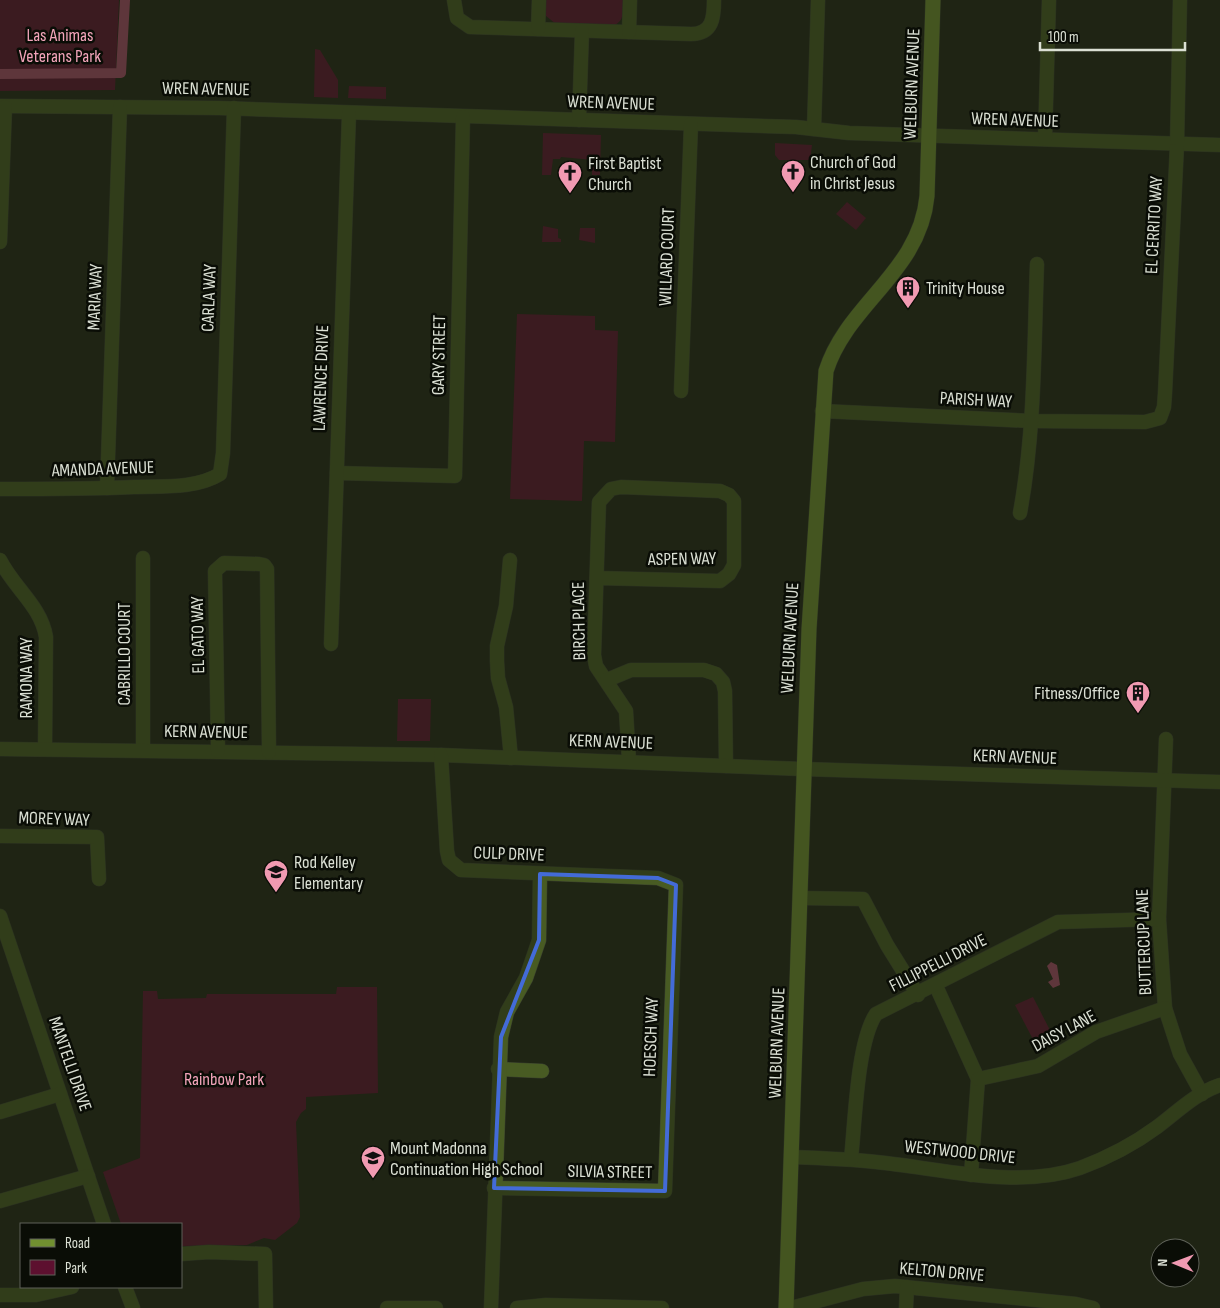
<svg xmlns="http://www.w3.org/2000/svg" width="1220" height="1308" viewBox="0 0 1220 1308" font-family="'Sofia Sans Condensed',sans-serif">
  <rect width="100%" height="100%" fill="#1f2514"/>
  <g fill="#5d102f">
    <path d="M0,0H119L115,90L0,91Z"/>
    <path d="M545,0H624C623,11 625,22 612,26L556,24L546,16Z"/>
    <path d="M315,49L320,50L338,80V98L314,97Z"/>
    <path d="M349,86L386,87V99L348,98Z"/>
    <path d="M543,133L601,135L600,175H592V160L561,157L560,159H553L551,175H542Z"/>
    <path d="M775,143L812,145L810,160H779L775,155Z"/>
    <path d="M847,202L866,218L856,230L836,214Z"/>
    <path d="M543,226L558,229V238L561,239V242H542Z"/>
    <path d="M580,228H595V243L579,240Z"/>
    <path d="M517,314L595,316V330L618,331L615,442L584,441L582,501L510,499Z"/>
    <path d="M398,699H431L430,741H397Z"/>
    <path d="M337,987H377L378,1093L306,1097V1109L301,1113L296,1122L300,1217L297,1223L275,1240L264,1238L247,1245L181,1246V1224H121L103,1172L140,1158L143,991H157L158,999L206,998L207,994H336Z"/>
    <path d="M1033,997L1054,1038L1037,1047L1015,1005Z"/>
  </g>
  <path fill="#ab4c6b" d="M1051,962L1057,965L1060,985L1053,988L1048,982L1053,979L1047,966Z"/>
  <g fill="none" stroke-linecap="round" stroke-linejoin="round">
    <path stroke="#ab4c6b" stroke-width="10" d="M0,74L121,73L125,0"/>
    <defs>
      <g id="minor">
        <path d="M454,0L457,18L470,27L691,34C713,34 714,17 714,0"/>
        <path d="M538,29L539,0"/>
        <path d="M629,32L630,0"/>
        <path d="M0,106L219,108L796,127L849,133L1220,145"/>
        <path d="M579,120L582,31"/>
        <path d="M814,129L818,0"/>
        <path d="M1045,139L1049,0"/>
        <path d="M0,242L5,107"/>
        <path d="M681,391L691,124"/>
        <path d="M822,411L1031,421L1145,422L1160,418L1164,407L1165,393L1177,145L1180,0"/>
        <path d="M337,473L455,476L463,117"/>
        <path d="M107,488L120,107"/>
        <path d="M0,489C45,489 89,489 134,487C161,486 196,489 220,474L223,453L234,108"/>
        <path d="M1020,513C1035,431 1034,347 1037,264"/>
        <path d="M143,558V750"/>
        <path d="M0,560C14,588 41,606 46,637L45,749"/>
        <path d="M510,560L506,606L497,646V661L498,678L506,707L511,758"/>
        <path d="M597,578L720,581L729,574L734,565V501L729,495L720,491L621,487L611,489L599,502L594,655L596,666L626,711L629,761"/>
        <path d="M331,644L349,113"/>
        <path d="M607,680L631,670H704L716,674L723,682L725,691L726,766"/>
        <path d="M1166,739L1159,919L1165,1008L1180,1054L1202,1094"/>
        <path d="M0,749L441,755L803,769L1220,782"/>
        <path d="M218,751L215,571L224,563L259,564L264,565L267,569L269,752"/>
        <path d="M441,755L447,851L449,860L461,870L658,878L676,885L665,1191L494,1188"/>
        <path d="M0,836L97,837L99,879"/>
        <path d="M800,898L863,899L887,945L918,995"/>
        <path d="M0,916L104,1224"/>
        <path d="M936,986L978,1079L971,1175"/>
        <path d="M498,1069L542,1071"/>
        <path d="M978,1079L1038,1066L1096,1032L1165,1008"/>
        <path d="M0,1112L60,1094"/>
        <path d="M792,1157C820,1158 848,1159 876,1162C940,1168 1017,1190 1080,1168C1107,1158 1134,1144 1157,1127C1177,1112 1196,1093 1220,1085"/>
        <path d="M851,1159C855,1123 857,1042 876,1014L1058,922L1159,919"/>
        <path d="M0,1201L88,1176"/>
        <path d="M181,1254L209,1252L265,1254L266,1308"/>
        <path d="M125,1287L133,1308"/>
        <path d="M0,1295H36L72,1287"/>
        <path d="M387,1308H436"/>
        <path d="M491,1308L501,1037L507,1012L526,978L539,940L540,874"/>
        <path d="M517,1308L546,1305L662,1308"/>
        <path d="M791,1308L863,1289L895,1286L1076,1304L1093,1308"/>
        <path d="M906,1308L907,1287"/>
      </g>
      <path id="major" d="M786,1308L809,629L826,371C847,304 920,272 927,196L933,0"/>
    </defs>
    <use href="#minor" stroke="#393f2f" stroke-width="15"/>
    <use href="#major" stroke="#393f2f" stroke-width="16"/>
    <use href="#minor" stroke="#485b23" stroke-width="14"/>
    <use href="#major" stroke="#719030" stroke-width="15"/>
  </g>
  <path d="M0 0H1220V1308H0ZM540,874L658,878L676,885L665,1191L494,1188L501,1037L539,940Z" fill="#1f2514" fill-opacity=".55" fill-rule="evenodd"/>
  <path fill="none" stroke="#436bd7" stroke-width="4" stroke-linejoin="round" d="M540,874L658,878L676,885L665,1191L494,1188L501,1037L539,940Z"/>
  <defs>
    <symbol id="church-pin" viewBox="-11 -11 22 30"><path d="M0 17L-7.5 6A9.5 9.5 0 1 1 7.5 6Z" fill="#f19ab2" stroke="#0a0d06"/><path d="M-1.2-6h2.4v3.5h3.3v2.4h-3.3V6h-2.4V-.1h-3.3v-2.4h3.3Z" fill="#111"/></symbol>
    <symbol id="building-pin" viewBox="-11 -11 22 30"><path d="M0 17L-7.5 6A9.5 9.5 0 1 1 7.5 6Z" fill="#f19ab2" stroke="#0a0d06"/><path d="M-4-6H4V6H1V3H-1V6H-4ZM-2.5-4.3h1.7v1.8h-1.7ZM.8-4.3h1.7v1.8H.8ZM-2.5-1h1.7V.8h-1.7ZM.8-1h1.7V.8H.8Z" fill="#111"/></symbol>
    <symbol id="school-pin" viewBox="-11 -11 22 30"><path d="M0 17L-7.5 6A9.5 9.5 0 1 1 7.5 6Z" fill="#f19ab2" stroke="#0a0d06"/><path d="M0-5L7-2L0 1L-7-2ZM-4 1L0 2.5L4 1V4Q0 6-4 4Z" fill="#111"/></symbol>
  </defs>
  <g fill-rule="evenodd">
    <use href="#church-pin" x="779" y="158" width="28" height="38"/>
    <use href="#church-pin" x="556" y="159" width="28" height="38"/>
    <use href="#building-pin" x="894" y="274" width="28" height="38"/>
    <use href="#building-pin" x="1124" y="679" width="28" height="38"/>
    <use href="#school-pin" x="262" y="858" width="28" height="38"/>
    <use href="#school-pin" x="359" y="1144" width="28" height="38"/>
  </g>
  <g text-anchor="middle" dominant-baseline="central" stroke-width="5" stroke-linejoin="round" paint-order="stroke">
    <g font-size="18" fill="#f2a4ba" stroke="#0a0d06">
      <text x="60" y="35">Las Animas<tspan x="60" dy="21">Veterans Park</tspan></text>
      <text x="224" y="1079">Rainbow Park</text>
    </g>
    <g font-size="18" fill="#dbe0d4" stroke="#0a0d06">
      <text transform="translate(912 84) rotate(-88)">WELBURN AVENUE</text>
      <text transform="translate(206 89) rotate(1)">WREN AVENUE</text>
      <text transform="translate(611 103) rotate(2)">WREN AVENUE</text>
      <text transform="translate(1015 120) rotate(2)">WREN AVENUE</text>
      <text transform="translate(1154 225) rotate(-87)">EL CERRITO WAY</text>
      <text transform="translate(667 257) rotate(-88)">WILLARD COURT</text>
      <text transform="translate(95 297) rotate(-88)">MARIA WAY</text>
      <text transform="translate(209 298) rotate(-88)">CARLA WAY</text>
      <text transform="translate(439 355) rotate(-89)">GARY STREET</text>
      <text transform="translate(321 378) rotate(-88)">LAWRENCE DRIVE</text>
      <text transform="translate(976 400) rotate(3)">PARISH WAY</text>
      <text transform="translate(103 469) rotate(-2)">AMANDA AVENUE</text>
      <text transform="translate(682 559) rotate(-1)">ASPEN WAY</text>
      <text transform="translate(579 621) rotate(-91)">BIRCH PLACE</text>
      <text transform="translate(198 635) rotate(-91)">EL GATO WAY</text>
      <text transform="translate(790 638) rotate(-87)">WELBURN AVENUE</text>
      <text transform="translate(124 654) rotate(-90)">CABRILLO COURT</text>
      <text transform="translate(26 678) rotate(-90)">RAMONA WAY</text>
      <text transform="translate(206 732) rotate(1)">KERN AVENUE</text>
      <text transform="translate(611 742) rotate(2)">KERN AVENUE</text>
      <text transform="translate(1015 757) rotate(2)">KERN AVENUE</text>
      <text transform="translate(54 819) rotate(2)">MOREY WAY</text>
      <text transform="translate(509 854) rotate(2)">CULP DRIVE</text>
      <text transform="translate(1144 942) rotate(-92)">BUTTERCUP LANE</text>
      <text transform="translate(938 963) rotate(-27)">FILLIPPELLI DRIVE</text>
      <text transform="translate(1064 1031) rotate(-28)">DAISY LANE</text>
      <text transform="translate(651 1037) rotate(-88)">HOESCH WAY</text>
      <text transform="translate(777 1043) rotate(-88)">WELBURN AVENUE</text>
      <text transform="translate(70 1064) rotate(71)">MANTELLI DRIVE</text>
      <text transform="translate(960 1152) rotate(6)">WESTWOOD DRIVE</text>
      <text transform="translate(610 1172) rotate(1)">SILVIA STREET</text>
      <text transform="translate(942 1272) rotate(5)">KELTON DRIVE</text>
    </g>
    <g font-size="18" fill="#dbe0d4" stroke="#0a0d06" text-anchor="start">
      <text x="810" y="162">Church of God<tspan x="810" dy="21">in Christ Jesus</tspan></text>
      <text x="588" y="163">First Baptist<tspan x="588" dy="21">Church</tspan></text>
      <text x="926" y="288">Trinity House</text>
      <text x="1120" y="693" text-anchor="end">Fitness/Office</text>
      <text x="294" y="862">Rod Kelley<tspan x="294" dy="21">Elementary</tspan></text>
      <text x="390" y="1148">Mount Madonna<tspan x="390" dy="21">Continuation High School</tspan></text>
    </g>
  </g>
  <rect x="20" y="1223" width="162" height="65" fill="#0a0d06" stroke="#5e6158"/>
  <rect x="30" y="1239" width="25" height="8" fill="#719030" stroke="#5e6158"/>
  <text x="65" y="1248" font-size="15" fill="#dbe0d4">Road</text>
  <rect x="30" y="1260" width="25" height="15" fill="#5d102f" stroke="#5e6158"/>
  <text x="65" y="1273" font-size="15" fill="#dbe0d4">Park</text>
  <g transform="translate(1175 1263) rotate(271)"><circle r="24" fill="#0a0d06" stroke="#5e6158"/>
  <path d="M0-4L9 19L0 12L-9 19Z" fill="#f19ab2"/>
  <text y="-8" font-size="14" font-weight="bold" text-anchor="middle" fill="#dbe0d4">N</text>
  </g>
  <path d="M1040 42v8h145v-8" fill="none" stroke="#dbe0d4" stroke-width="2.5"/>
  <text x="1048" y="42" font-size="15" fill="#dbe0d4" stroke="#0a0d06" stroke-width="4" paint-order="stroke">100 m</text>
</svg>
